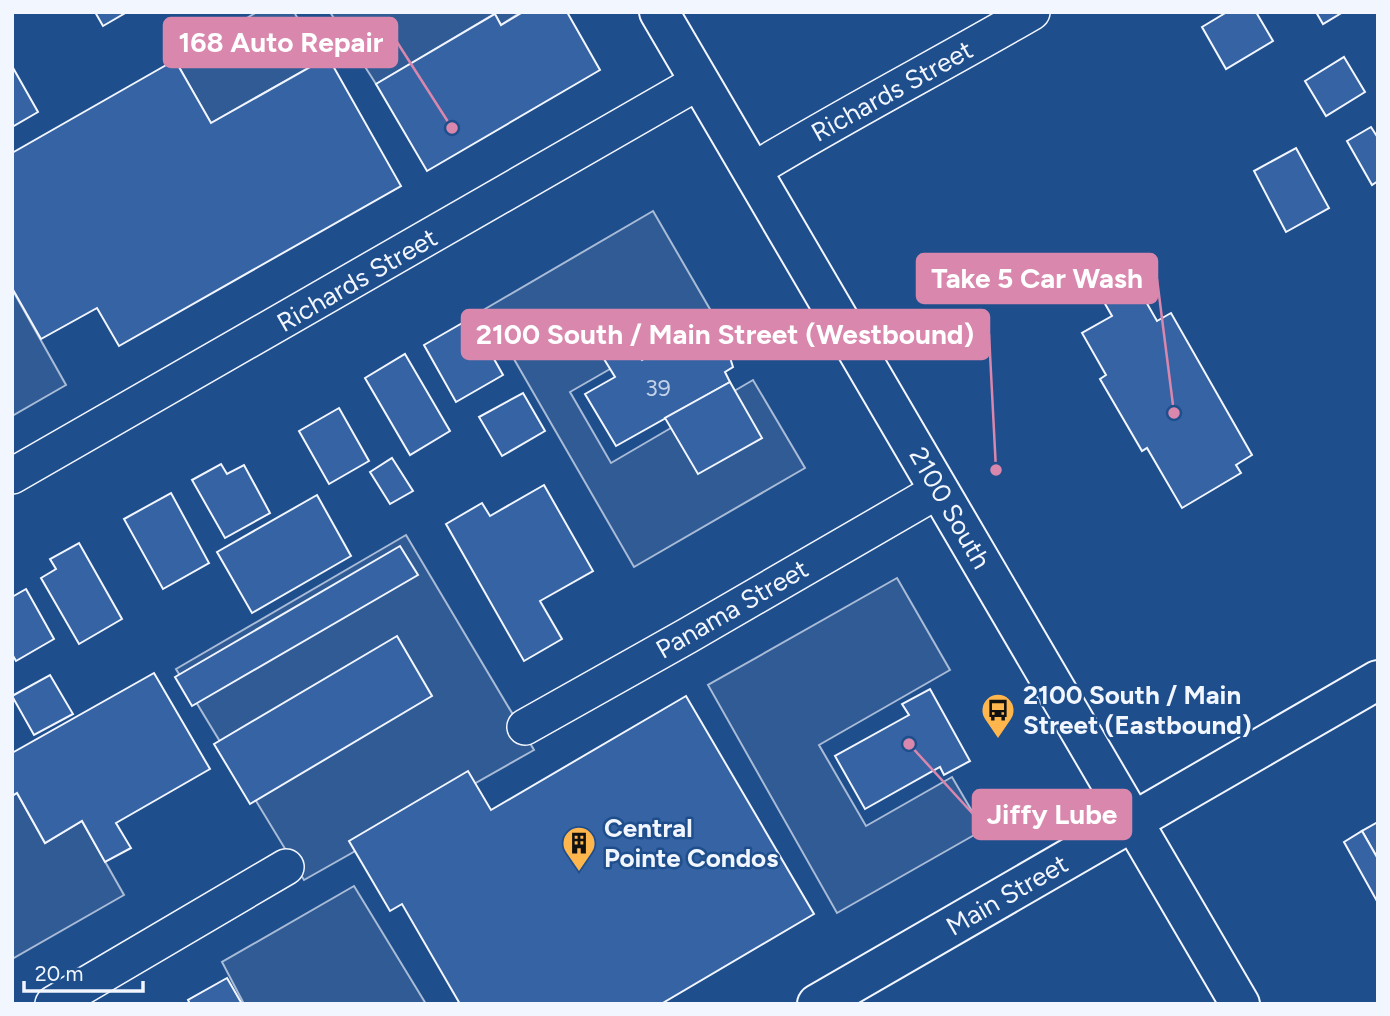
<svg xmlns="http://www.w3.org/2000/svg" width="1390" height="1016" viewBox="0 0 1390 1016" font-family="Figtree,sans-serif">
  <rect width="100%" height="100%" fill="#1f4e8c"/>
  <g fill="#305b95" stroke="#a8bbd7" stroke-width="2">
    <path d="M257,12H294L322,60L211,123L175,60Z"/>
    <path d="M330,12H521L501,25L494,14L376,84Z"/>
    <path d="M653,211L711,311L570,392L611,463L753,380L805,468L634,567L485,309Z"/>
    <path d="M12,289L66,385L12,416Z"/>
    <path d="M406,535L534,750L304,880L176,669Z"/>
    <path d="M897,578L950,670L819,745L866,826L952,777L983,830L837,913L708,685Z"/>
    <path d="M17,793L45,843L82,821L124,895L12,959V796Z"/>
    <path d="M354,886L426,1004H244L222,962Z"/>
  </g>
  <g fill="#3563a3" stroke="#f2f6ff" stroke-width="2">
    <path d="M95,12H127L103,26Z"/>
    <path d="M523,12H567L600,70L427,171L376,84L495,14L501,25Z"/>
    <path d="M1227,12H1256L1273,41L1226,69L1202,27Z"/>
    <path d="M1316,12H1343L1323,24Z"/>
    <path d="M328,57L401,186L119,346L97,308L41,339L12,288V153L175,60L211,123Z"/>
    <path d="M1344,57L1365,92L1326,116L1305,81Z"/>
    <path d="M12,66L38,112L12,127Z"/>
    <path d="M1371,127L1378,138V181L1372,185L1347,141Z"/>
    <path d="M1296,148L1329,208L1286,232L1254,171Z"/>
    <path d="M1125,265L1157,321L1171,313L1252,455L1236,465L1241,473L1182,508L1147,448L1142,451L1100,379L1106,375L1082,333L1112,316L1093,283Z"/>
    <path d="M471,318L503,375L456,402L424,345Z"/>
    <path d="M710,321L725,342L733,367L725,372L730,382L616,446L585,394L615,377L604,359L617,349L631,343L642,360Z"/>
    <path d="M405,354L450,431L410,455L365,378Z"/>
    <path d="M730,382L762,438L698,474L665,418Z"/>
    <path d="M523,393L545,431L502,456L479,417Z"/>
    <path d="M339,408L369,461L329,484L299,431Z"/>
    <path d="M392,458L413,491L390,504L370,472Z"/>
    <path d="M221,464L227,474L244,465L270,513L225,538L192,480Z"/>
    <path d="M544,485L593,571L540,601L562,639L524,661L446,524L482,503L490,516Z"/>
    <path d="M171,493L209,563L163,589L124,519Z"/>
    <path d="M317,495L351,556L252,613L217,552Z"/>
    <path d="M79,543L122,619L79,644L41,578L56,569L50,559Z"/>
    <path d="M400,546L418,575L192,706L175,677Z"/>
    <path d="M26,589L54,639L16,661L12,654V597Z"/>
    <path d="M397,636L432,696L250,804L214,744Z"/>
    <path d="M154,673L210,769L116,823L131,848L105,862L82,821L45,843L17,793L12,796V753Z"/>
    <path d="M50,675L73,714L34,735L12,696Z"/>
    <path d="M930,689L970,761L944,775L940,767L865,809L835,756L909,715L902,704Z"/>
    <path d="M686,696L814,914L661,1004H460L402,904L390,911L349,841L468,771L491,810Z"/>
    <path d="M1378,822V859L1362,831Z"/>
    <path d="M1362,831L1378,859V903L1344,842Z"/>
    <path d="M227,978L242,1004H190L188,1000Z"/>
  </g>
  <g fill="none" stroke-linecap="round" stroke-linejoin="round">
    <defs>
      <g id="street">
        <path d="M752,171C844,115 939,66 1032,12"/>
        <path d="M12,476L700,81"/>
        <path d="M525,727L687,636L939,490"/>
        <path d="M53,1004L286,867"/>
      </g>
      <g id="secondary">
        <path d="M659,12L1240,1004"/>
        <path d="M817,1004L1378,680"/>
      </g>
    </defs>
    <use href="#street" stroke="#f2f6ff" stroke-width="38"/>
    <use href="#secondary" stroke="#f2f6ff" stroke-width="42"/>
    <use href="#street" stroke="#1f4e8c" stroke-width="35"/>
    <use href="#secondary" stroke="#1f4e8c" stroke-width="38"/>
  </g>
  <defs>
    <symbol id="bus-pin" viewBox="-11 -11 22 30"><path d="M0 17L-7.5 6A9.5 9.5 0 1 1 7.5 6Z" fill="#ffb74d" stroke="#1f4e8c"/><path d="M-5-6H5V4H4V6H2V4H-2V6H-4V4H-5ZM-3.5-4V0h7V-4ZM-3.5 1.2v1.5H-2V1.2ZM2 1.2v1.5H3.5V1.2Z" fill="#111"/></symbol>
    <symbol id="building-pin" viewBox="-11 -11 22 30"><path d="M0 17L-7.5 6A9.5 9.5 0 1 1 7.5 6Z" fill="#ffb74d" stroke="#1f4e8c"/><path d="M-4-6H4V6H1V3H-1V6H-4ZM-2.5-4.3h1.7v1.8h-1.7ZM.8-4.3h1.7v1.8H.8ZM-2.5-1h1.7V.8h-1.7ZM.8-1h1.7V.8H.8Z" fill="#111"/></symbol>
  </defs>
  <g fill-rule="evenodd">
    <use href="#bus-pin" x="979" y="691" width="38" height="52"/>
    <use href="#building-pin" x="560" y="824" width="38" height="52"/>
  </g>
  <g text-anchor="middle" dominant-baseline="central" stroke-width="5" stroke-linejoin="round" paint-order="stroke">
    <g font-size="23" fill="#c3d1e8">
      <text x="658" y="388">39</text>
    </g>
    <g font-size="26" fill="#f2f6ff" stroke="#1f4e8c">
      <text transform="translate(892 91) rotate(-29)">Richards Street</text>
      <text transform="translate(357 280) rotate(-30)">Richards Street</text>
      <text transform="translate(950 508) rotate(60)">2100 South</text>
      <text transform="translate(732 609) rotate(-30)">Panama Street</text>
      <text transform="translate(1007 895) rotate(-30)">Main Street</text>
    </g>
    <g font-size="26" font-weight="bold" fill="#f2f6ff" stroke="#1f4e8c" text-anchor="start">
      <text x="1023" y="695">2100 South / Main<tspan x="1023" dy="30">Street (Eastbound)</tspan></text>
      <text x="604" y="828">Central<tspan x="604" dy="30">Pointe Condos</tspan></text>
    </g>
  </g>
  <path fill="none" stroke="#da87ad" stroke-width="2.5" d="M452 128L397 42M1174 413L1157 279M996 470L989 334M909 744L973 814"/>
  <g fill="#da87ad" stroke="#1f4e8c" stroke-width="2.5">
    <circle cx="452" cy="128" r="7"/>
    <circle cx="1174" cy="413" r="7"/>
    <circle cx="996" cy="470" r="7"/>
    <circle cx="909" cy="744" r="7"/>
  </g>
  <g fill="#da87ad" stroke="#da87ad" stroke-width="2.5">
    <rect x="164" y="18" width="233" height="49" rx="7"/>
    <rect x="917" y="254" width="240" height="49" rx="7"/>
    <rect x="462" y="310" width="527" height="49" rx="7"/>
    <rect x="973" y="790" width="158" height="49" rx="7"/>
  </g>
  <g font-size="28" text-anchor="middle" font-weight="bold" fill="#fff">
    <text x="281" y="52">168 Auto Repair</text>
    <text x="1037" y="288">Take 5 Car Wash</text>
    <text x="725" y="344">2100 South / Main Street (Westbound)</text>
    <text x="1052" y="824">Jiffy Lube</text>
  </g>
  <rect width="1390" height="1016" fill="none" stroke="#f2f6ff" stroke-width="28"/>
  <path d="M24 981v10h119v-10" fill="none" stroke="#f2f6ff" stroke-width="3.5"/>
  <text x="35" y="981" font-size="21" fill="#f2f6ff" stroke="#1f4e8c" stroke-width="5" paint-order="stroke">20 m</text>
</svg>
